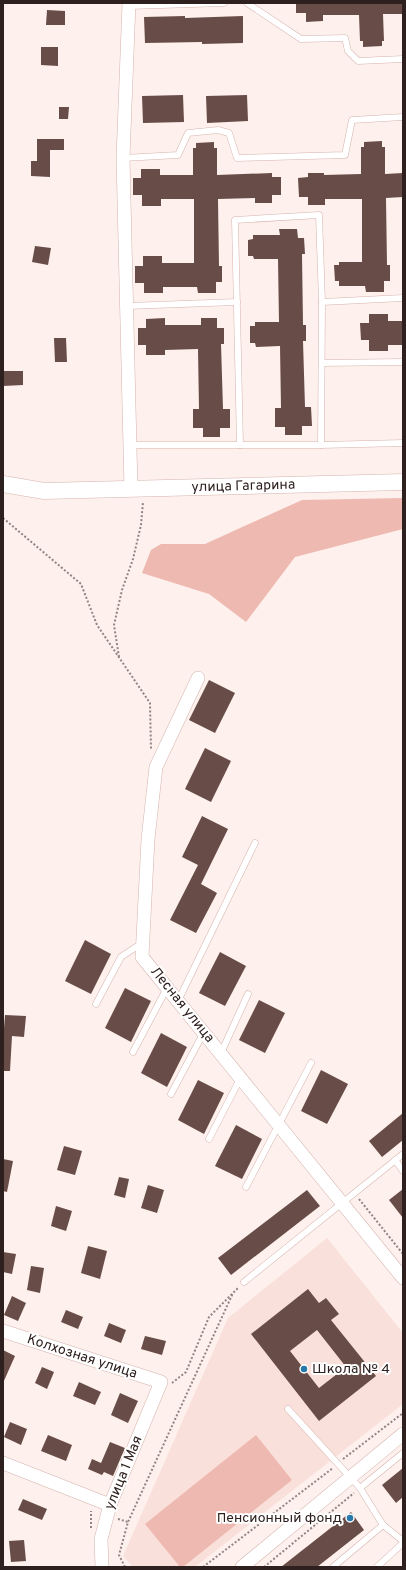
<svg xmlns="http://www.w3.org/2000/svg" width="406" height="1570" viewBox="0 0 406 1570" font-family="Overpass,sans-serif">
  <rect width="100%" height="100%" fill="#fef0ed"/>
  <path fill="#fae0db" d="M327,1238L403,1333V1404L195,1567H133L123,1556L228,1318Z"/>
  <g fill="#eeb9b0">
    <path d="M403,498V529L295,557L246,622L209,594L142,573L151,550L161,544H205L302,500Z"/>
    <path d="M256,1435L292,1480L183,1567H180L145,1524Z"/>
  </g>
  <g fill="#684c47" fill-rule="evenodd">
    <path d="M296,3H403V14H383L384,41H382V46L363,47V41H360L359,15H323V21L306,22V13H296Z"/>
    <path d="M47,10L65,11V25H46Z"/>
    <path d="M185,16V18L243,16V43L202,44V42L145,43L144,17Z"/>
    <path d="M41,47H58V66L41,65Z"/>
    <path d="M183,95L184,122L143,123L142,96Z"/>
    <path d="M247,95L248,121L207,123L206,96Z"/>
    <path d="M59,107H69L68,119H59Z"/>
    <path d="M37,139H64V150H50V177L31,176V161H37Z"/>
    <path d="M382,141V147H385V174L403,173V197L386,198L387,265H390V281H384V292H366L365,286H339V281H335L334,265H339V262H362V199H325V205H308V197H299L298,178L308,177V173H324V175L361,174V147H364V142Z"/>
    <path d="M214,142V148H217V175L272,173V177H281V195H272V203H255V198L218,199L219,266H222V282H216V293H198L197,287H163V293H144V283H135V266H143V256H162V263H194V199H161V206H142V195H133V178H141V169H160V175H193V148H196V143Z"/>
    <path d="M279,229H297L298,238H304L305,254H302L303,325H306V341H303L305,407H311L312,426H302V435H285V427H275V408H281L280,346L256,347L255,343H250V326H255V322H279L278,259H254L253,256H248V240L253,239V235H280Z"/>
    <path d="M35,246L51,248L48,265L32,262Z"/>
    <path d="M369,314H388V321H403V345H388V351H369V340H361L360,323H369Z"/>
    <path d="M165,318V325H201V318H217V328H224V344H221L223,409H230V428H220V437H203V428H193V409H199L198,349L165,350V355H146V345H138V328H146V319Z"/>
    <path d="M54,338H66L67,362H55Z"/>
    <path d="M3,371H23V385L3,386Z"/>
    <path d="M209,680L235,693L215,733L189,720Z"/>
    <path d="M205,748L231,761L211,802L185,789Z"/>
    <path d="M202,816L228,829L201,884L217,893L196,933L170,920L198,865L182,857Z"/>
    <path d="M85,940L111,954L91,994L65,981Z"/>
    <path d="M220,952L246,966L225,1006L199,993Z"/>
    <path d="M125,988L151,1001L131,1042L105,1028Z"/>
    <path d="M259,1000L285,1013L265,1053L239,1040Z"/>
    <path d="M5,1015L26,1016L24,1037L12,1036L10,1071H3V1041Z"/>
    <path d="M161,1033L187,1047L167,1087L141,1073Z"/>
    <path d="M321,1070L348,1084L327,1124L301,1111Z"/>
    <path d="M198,1080L224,1093L204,1134L178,1120Z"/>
    <path d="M403,1113V1140L382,1157L369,1141Z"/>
    <path d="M236,1125L262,1139L242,1179L215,1166Z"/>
    <path d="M64,1146L82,1151L75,1175L57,1170Z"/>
    <path d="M3,1159L13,1161L7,1192L3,1191Z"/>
    <path d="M119,1177L129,1179L125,1198L114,1195Z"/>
    <path d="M148,1185L164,1190L157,1213L141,1208Z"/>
    <path d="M403,1189V1218L389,1200Z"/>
    <path d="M307,1190L320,1206L231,1275L218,1258Z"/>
    <path d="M56,1206L72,1211L66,1231L51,1226Z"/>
    <path d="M88,1246L107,1251L100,1279L81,1273Z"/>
    <path d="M3,1252L16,1254L12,1274L3,1272Z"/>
    <path d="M31,1266L44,1268L40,1293L27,1290Z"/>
    <path d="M308,1289L319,1303L326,1298L339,1314L331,1320L376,1376L319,1421L251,1334ZM317,1330L346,1367L319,1388L290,1351Z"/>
    <path d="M12,1296L26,1303L18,1321L4,1315Z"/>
    <path d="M66,1310L83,1317L78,1329L61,1322Z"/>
    <path d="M109,1323L126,1330L121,1343L104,1336Z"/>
    <path d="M145,1336L166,1341L162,1355L141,1349Z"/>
    <path d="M3,1350L15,1356L3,1383Z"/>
    <path d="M42,1367L54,1372L47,1389L35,1383Z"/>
    <path d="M79,1382L101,1392L95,1405L73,1396Z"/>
    <path d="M120,1393L138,1401L128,1423L111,1415Z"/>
    <path d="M10,1422L27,1429L21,1445L4,1437Z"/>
    <path d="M48,1435L72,1445L66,1461L41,1451Z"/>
    <path d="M110,1442L125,1448L113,1476L104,1472L102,1475L88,1469L92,1459L101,1463Z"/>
    <path d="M403,1468V1497L396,1503L382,1485Z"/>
    <path d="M23,1499L47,1509L42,1520L18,1510Z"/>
    <path d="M351,1512L364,1530L317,1567H281Z"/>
    <path d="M24,1540L26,1561L11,1562L9,1541Z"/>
  </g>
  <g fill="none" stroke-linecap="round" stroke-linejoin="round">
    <defs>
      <g id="service">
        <path d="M247,3L301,39L345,38L348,51L358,61L403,59"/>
        <path d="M129,6L224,3"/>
        <path d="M123,158L178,155L188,133L218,130L229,133L237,158L345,155L352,120L403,117"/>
        <path d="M127,306L237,302"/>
        <path d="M322,363L403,362"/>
        <path d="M130,445H321L322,302L403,298"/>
        <path d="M240,445L235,220L319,215L322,302"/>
        <path d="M321,445L403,443"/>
        <path d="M178,1001L255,843"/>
        <path d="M96,1004L121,957L142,943"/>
        <path d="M133,1052L167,988"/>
        <path d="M221,1053L248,994"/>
        <path d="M171,1094L204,1032"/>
        <path d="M209,1139L241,1077"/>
        <path d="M395,1160L403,1171"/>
        <path d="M246,1187L311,1063"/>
        <path d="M244,1282L403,1154"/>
        <path d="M288,1409L360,1488L383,1525L333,1567"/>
        <path d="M360,1488L403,1453"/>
        <path d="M383,1525L403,1541"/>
        <path d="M377,1567L403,1543"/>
      </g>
      <g id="minor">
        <path d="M129,3L123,158L131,489"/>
        <path d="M198,678L156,767L148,839L142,957L403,1278"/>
        <path d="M3,1331L161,1382L110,1505L101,1539L102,1567"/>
        <path d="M3,1463L110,1505"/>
        <path d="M242,1567L403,1434"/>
      </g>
      <g id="tertiary">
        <path id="s1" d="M3,484L44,491L403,482"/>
      </g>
    </defs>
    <use href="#service" stroke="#d5b3ae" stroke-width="7"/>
    <use href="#minor" stroke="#d5b3ae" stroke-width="14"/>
    <use href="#tertiary" stroke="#d5b3ae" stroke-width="17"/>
    <g stroke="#928482" stroke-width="2" stroke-dasharray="2 2" stroke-linecap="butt">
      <path d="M3,518L81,584L97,625L150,703L151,749"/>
      <path d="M119,657L114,625L122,590L133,559L141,525L143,502"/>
      <path d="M359,1199L403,1254"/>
      <path d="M172,1383L186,1372L209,1317L239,1287"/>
      <path d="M343,1459L403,1413"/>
      <path d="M118,1519L128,1522"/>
      <path d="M91,1528V1511"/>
      <path d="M125,1567L119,1555L128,1522L233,1293"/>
      <path d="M203,1567L333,1468"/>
      <path d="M264,1567L354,1493"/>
    </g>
    <use href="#service" stroke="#fff" stroke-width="6"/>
    <use href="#minor" stroke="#fff" stroke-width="13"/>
    <use href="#tertiary" stroke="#fff" stroke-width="16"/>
  </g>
  <g fill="#2779aa" stroke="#fff" stroke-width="1.5">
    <circle cx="304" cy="1369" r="4"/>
    <circle cx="350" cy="1518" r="4"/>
  </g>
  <g text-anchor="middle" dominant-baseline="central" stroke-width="4" stroke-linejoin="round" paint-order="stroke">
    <g font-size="14" fill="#2d201e" stroke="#fff">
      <text stroke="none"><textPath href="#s1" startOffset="241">улица Гагарина</textPath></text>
      <text transform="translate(182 1005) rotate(51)">Лесная улица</text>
      <text transform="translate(82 1357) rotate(18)">Колхозная улица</text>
      <text transform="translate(124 1473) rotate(-68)">улица 1 Мая</text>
    </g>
    <g font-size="14" fill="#2d201e" stroke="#fff" text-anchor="start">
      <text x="312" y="1369">Школа № 4</text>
      <text x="342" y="1518" text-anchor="end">Пенсионный фонд</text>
    </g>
  </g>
  <rect width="406" height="1570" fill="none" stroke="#2d201e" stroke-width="8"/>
</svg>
